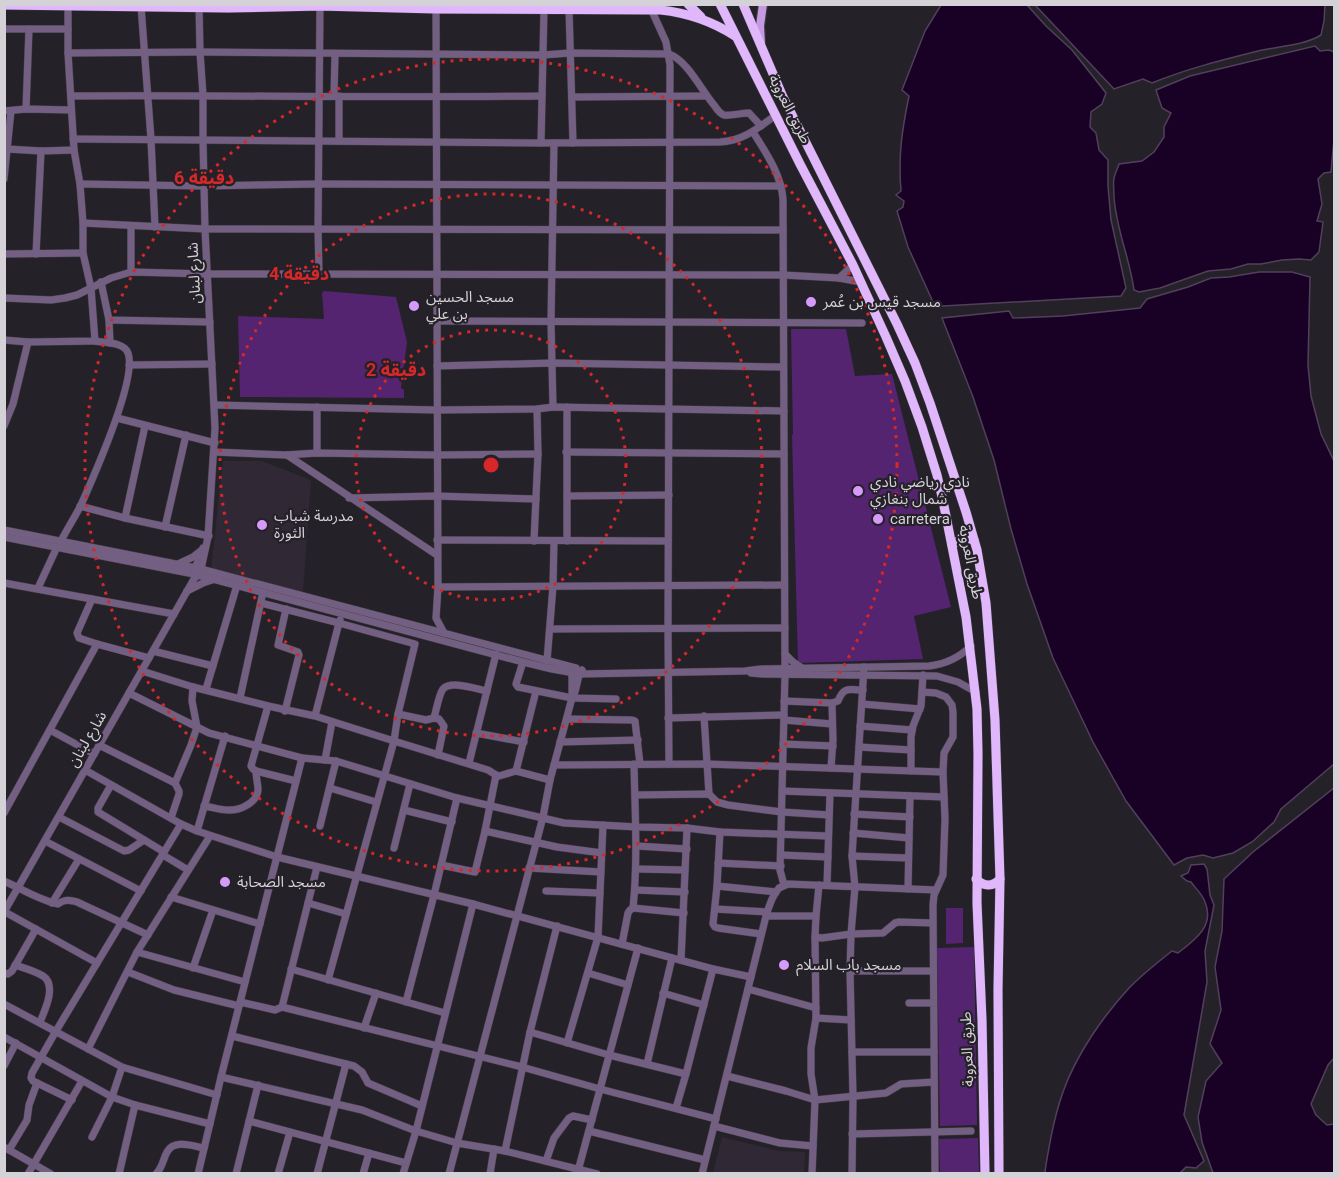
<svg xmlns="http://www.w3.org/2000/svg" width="1339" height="1178" viewBox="0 0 1339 1178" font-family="Roboto,'Noto Sans Arabic',sans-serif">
  <rect width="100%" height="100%" fill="#252129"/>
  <g fill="#302835">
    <path d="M223,461H262L311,480L303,592L211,569Z"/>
    <path d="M722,1137L779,1151L805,1152L804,1173H713Z"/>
  </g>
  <g fill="#552470">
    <path d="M324,291L396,297L407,342L401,388L404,390V398L240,397L238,316L324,319L322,293Z"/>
    <path d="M791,329H846L855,376L892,374L951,607L914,616L923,659L798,663L792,435L793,434Z"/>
    <path d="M946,908H963V943L946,944Z"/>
    <path d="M974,947L977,1125L940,1126L937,948Z"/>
    <path d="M978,1138L979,1173H940L939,1139Z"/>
  </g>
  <g fill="#190126" stroke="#51405b" stroke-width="1.5">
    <path d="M941,5H1027L1046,26L1072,50L1106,93L1102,104L1091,112L1090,127L1096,133L1099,150L1108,160V186L1111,220L1126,288L1121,296L943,306L933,302L908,247L897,211L903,207L904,201L896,195L901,191C898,156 902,130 909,96L902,90L925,31Z"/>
    <path d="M1035,5H1325L1324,21L1321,35C1303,46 1279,46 1258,51C1222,60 1186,69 1152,83L1143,79L1114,89Z"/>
    <path d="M1315,46L1320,51L1329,50L1334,52V139L1331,172L1324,173L1318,179L1322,204L1317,221L1323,222L1319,252L1311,260L1299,259L1282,260L1261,264H1248L1231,269L1208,271L1160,288L1139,292L1134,290C1130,259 1116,229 1114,197C1114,191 1113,183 1114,178C1115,173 1118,168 1119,164L1142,161L1154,152L1164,137V127L1171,113L1162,108L1156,90L1190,76Z"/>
    <path d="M1259,272H1292L1310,277L1308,365L1311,396L1321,434L1334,461V764L1281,809L1274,822L1252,842L1233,853L1213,858L1203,855L1187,858L1174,865L1126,801L1093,742L1053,658L1027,584L1011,529L994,460L973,397L942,318L1009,311L1013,318L1063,316L1140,308L1147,299L1188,287L1211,278L1229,277Z"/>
    <path d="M1334,788V1058L1328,1065L1311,1104L1316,1115L1327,1125L1334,1124V1173H1213L1202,1142L1198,1117L1206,1081L1222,1063L1210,1044L1221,1010L1215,967L1222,931L1224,879L1253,852Z"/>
    <path d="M1204,864L1207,869L1210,895L1214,905L1205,951L1207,982L1184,1115L1204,1161L1196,1168L1186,1167L1180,1173H1045C1046,1161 1049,1149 1051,1137C1054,1122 1058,1106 1063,1092C1076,1055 1103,1016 1130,987C1143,974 1158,962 1172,951L1178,953C1195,940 1215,926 1205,902C1203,895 1196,889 1191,882L1187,881L1181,876L1188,873L1191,865Z"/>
  </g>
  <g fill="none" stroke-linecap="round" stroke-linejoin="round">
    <defs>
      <g id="minor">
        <path d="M68,5V29"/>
        <path d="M141,6L151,139L155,227"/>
        <path d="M436,7L438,587L436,618L444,633"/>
        <path d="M569,9L573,143"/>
        <path d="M651,9L666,42L670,65L668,629L669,764"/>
        <path d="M4,29H68V53L74,150L80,184L83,223V253L91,288L95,341L28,342L4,340"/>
        <path d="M68,53L200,52L543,55L570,53L669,54C688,61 701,90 714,105C716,108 720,114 724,115C731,116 741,113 749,113L761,126"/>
        <path d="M71,96C228,95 385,98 542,96"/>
        <path d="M334,96L335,54"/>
        <path d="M572,97L706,96"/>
        <path d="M26,109L29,29"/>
        <path d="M4,111L26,109L71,110"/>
        <path d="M753,132C766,153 781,174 783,199L785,674L780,870L784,885"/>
        <path d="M73,139L541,143L720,142C743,141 758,128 776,115"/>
        <path d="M339,141V96"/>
        <path d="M541,143L544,9"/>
        <path d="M7,149L41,151L74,150"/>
        <path d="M4,179L11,111"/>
        <path d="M80,184L204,186L318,184L781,186"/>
        <path d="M83,223L205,229L783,230"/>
        <path d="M131,226V272"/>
        <path d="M4,254L83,253"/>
        <path d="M36,254L41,151"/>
        <path d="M319,274L318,228L320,6"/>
        <path d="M839,278L853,265"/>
        <path d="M101,282L109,320L210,322"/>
        <path d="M4,298L51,300L65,298L77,295L111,278L131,272L208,274L783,275L839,278L861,282"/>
        <path d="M109,320L110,343"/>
        <path d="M436,321L862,323"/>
        <path d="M129,365L212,364"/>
        <path d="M437,366L553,363L783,367"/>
        <path d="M215,405L437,410L537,409L553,407L784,411"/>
        <path d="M317,407V453"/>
        <path d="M553,407L551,322L554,143"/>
        <path d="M117,418L215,443"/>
        <path d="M4,426L13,404L28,342"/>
        <path d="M214,452L286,455L317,453L437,455L538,454"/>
        <path d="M566,452L784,454"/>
        <path d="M287,455L437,555"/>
        <path d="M567,496L669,495"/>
        <path d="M349,498L436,496L536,499"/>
        <path d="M80,506L125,518L209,536"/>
        <path d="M125,518L145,426"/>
        <path d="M165,527L186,435"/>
        <path d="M4,530L201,569L576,668"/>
        <path d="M4,537L194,574L523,662L552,669L580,674L745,671L761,669L929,666C946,664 959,658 971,646"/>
        <path d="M437,540L668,541"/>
        <path d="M61,541C67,529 75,517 81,505C93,478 138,378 128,353C124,342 105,343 95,341"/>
        <path d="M534,541L538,454L537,409"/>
        <path d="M567,541V407"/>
        <path d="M178,564L193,557L202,550"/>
        <path d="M194,571L203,548"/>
        <path d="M4,583L174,614"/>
        <path d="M438,587L784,585"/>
        <path d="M38,588L57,547"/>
        <path d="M187,591L203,583L212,580"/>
        <path d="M92,599L77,633L79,638L97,644L149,658"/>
        <path d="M261,603L339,623L340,620"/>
        <path d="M550,629L785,628"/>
        <path d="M153,651L213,666"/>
        <path d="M785,654L793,662L802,668"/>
        <path d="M547,661L553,586L554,541"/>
        <path d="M523,662L516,684L518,687L572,698L616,699"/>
        <path d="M142,671L193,687L268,706L315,716L394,741L398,714L415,644L339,623L315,716"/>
        <path d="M751,673L762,674L937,676L958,682L976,692"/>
        <path d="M206,689L237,585"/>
        <path d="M922,692L936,693L946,697L952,705L953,712V737L944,753L943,772L945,819L943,875L934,895L933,905L935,1174"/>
        <path d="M129,693L209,733L302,758L336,761L457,798L564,823L637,827L687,828L720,832L828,836"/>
        <path d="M573,696C578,688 576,678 582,670"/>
        <path d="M240,698L263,592"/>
        <path d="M784,701L832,703"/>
        <path d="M862,704L920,709"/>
        <path d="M285,711L299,655L298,652L278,645L286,609"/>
        <path d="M398,714L426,720L434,718"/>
        <path d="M704,716L709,794"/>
        <path d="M668,718L784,715"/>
        <path d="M567,719L632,720L635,721L640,764"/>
        <path d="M784,720L832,724"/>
        <path d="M860,726L912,730"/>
        <path d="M50,730L94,754"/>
        <path d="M476,733L524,742"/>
        <path d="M560,742L638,740"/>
        <path d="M783,744L833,746"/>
        <path d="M99,745L175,783L179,791V794L171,818"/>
        <path d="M859,747L911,750"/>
        <path d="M438,755L444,726L439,719L434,718C436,711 439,694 443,689C451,680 476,689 487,691"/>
        <path d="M325,760L332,722"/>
        <path d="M469,763L496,654"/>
        <path d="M554,765L707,764L943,772"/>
        <path d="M831,768L833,740L832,703L838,701C844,686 849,690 863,690"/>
        <path d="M85,770L181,824L197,831L277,857L473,904L713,969L751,977"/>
        <path d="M256,771L296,781"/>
        <path d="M516,771L536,691"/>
        <path d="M911,771V737L913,726L921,706L923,675"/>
        <path d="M175,783L191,745L197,727L192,701L193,687"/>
        <path d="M111,785L98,808V812L164,852"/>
        <path d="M330,788L376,802"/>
        <path d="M782,791L944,797"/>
        <path d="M635,795L709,794L717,802L728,805L782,812L829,815"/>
        <path d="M204,806C212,807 220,810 228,810C239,811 257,803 258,790C258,784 256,778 256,771L253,769L251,766L268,706"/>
        <path d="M404,810L452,822"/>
        <path d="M4,813L97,644"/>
        <path d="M854,814L910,817"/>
        <path d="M59,817L124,851L129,850L144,840"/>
        <path d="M320,826L336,761"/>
        <path d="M197,831L225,736"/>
        <path d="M485,831L496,775"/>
        <path d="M720,832L717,886L713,924L715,927L718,928L761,934"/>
        <path d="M853,833L909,838"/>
        <path d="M45,841L141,891"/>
        <path d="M637,846L687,849"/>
        <path d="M394,848L410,784"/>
        <path d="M163,855L188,870"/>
        <path d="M781,855L828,857"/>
        <path d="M852,856L908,858"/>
        <path d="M718,863L781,866"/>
        <path d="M441,865L475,872L485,831L557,847L602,853"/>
        <path d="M529,868L601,872"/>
        <path d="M637,869L685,870"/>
        <path d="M4,881C22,889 39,900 58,904C65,899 69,900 77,902L148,935"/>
        <path d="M827,885L830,793"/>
        <path d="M717,886L776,892"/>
        <path d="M908,889L910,796"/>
        <path d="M635,890L685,892"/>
        <path d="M546,891L600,893"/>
        <path d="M171,897L260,924"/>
        <path d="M52,903L79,859"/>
        <path d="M308,903L346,914"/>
        <path d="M633,908L684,913"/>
        <path d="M715,909L767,912"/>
        <path d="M4,912L194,579L198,575L201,569L208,537L215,428L205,229L203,140V95L200,52L199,4"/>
        <path d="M5,912L97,963"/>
        <path d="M766,916H816L815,937"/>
        <path d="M816,916L819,885"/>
        <path d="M622,944L628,913L630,910L633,908C638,860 635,812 634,764"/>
        <path d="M137,952L245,982"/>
        <path d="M681,960L687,828"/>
        <path d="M15,965C24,968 35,971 43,976C57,985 45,1010 40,1022"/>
        <path d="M193,968L213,910"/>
        <path d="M291,969L445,1013"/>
        <path d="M850,971H933"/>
        <path d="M128,972L174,990L239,1006"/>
        <path d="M4,973L8,974L12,971L36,929"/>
        <path d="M588,973L628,985"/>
        <path d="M328,980L394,741L488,770L496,775L499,776L516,771L550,780"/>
        <path d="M748,989L816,1008"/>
        <path d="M663,993L704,1005"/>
        <path d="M240,1002L275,1010L282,1007L522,1067L600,1089L716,1119"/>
        <path d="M406,1002L434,895L457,798"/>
        <path d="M909,1003H933"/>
        <path d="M4,1004L122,1067L217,1095"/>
        <path d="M282,1007L317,867"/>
        <path d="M816,1018L851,1020"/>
        <path d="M364,1028L376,993"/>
        <path d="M530,1032L609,1055L686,1074L676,1108"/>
        <path d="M232,1036L354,1066L362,1072L368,1083L422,1106"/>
        <path d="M4,1037L112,1097L135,1105L210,1124"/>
        <path d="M567,1043L598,937L603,825"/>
        <path d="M88,1049L137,952L210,836"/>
        <path d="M852,1052H934"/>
        <path d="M647,1064L672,958"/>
        <path d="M4,1066L16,1043"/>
        <path d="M686,1074L713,969"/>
        <path d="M727,1076L786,1091L815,1100L886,1093L901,1084L934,1082"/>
        <path d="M221,1077L362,1110L416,1131L457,1143L505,1151L597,1174"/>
        <path d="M72,1100L33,1081L31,1078L32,1073L56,1031L181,824"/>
        <path d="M249,1121L406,1163"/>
        <path d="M714,1126L780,1143L813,1146"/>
        <path d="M589,1131L705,1160"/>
        <path d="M852,1134L971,1131"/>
        <path d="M92,1137L112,1097L122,1067"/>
        <path d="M4,1147L51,1174"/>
        <path d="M9,1150L27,1120L29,1105L37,1083"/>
        <path d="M505,1151L530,1032L557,926"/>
        <path d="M546,1161L554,1138L569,1118L573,1116L592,1120"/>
        <path d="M578,1171L638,948"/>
        <path d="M28,1174L82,1081"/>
        <path d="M119,1174L135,1105"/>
        <path d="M156,1174C163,1167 163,1159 167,1152C174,1139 193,1146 204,1148"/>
        <path d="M198,1174L221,1077L302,758"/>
        <path d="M236,1174L258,1085"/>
        <path d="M278,1174L290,1132"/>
        <path d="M317,1174L346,1064"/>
        <path d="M363,1174L369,1153"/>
        <path d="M403,1174L416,1131L473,904"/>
        <path d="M449,1174L543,817L550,780L572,698V672L571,670"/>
        <path d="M490,1174L494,1149"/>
        <path d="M702,1174L767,912L772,899L776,892L779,888L788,884L936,890"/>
        <path d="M812,1174L815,1100L811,1074V1048L816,1018L815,937L822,938L851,934L883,933L895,923L899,922L933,923"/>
        <path d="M852,1174L853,1097L850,971L851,934L855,887L852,856L864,667"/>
      </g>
      <path id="major" d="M761,44L760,26L763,4"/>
      <g id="highway">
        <path d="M688,4L701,17"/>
        <path d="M720,4L800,164L853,265L886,337L905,381L922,427L937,475L943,501L966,617L977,709L978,754L977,903L982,1020L985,1174"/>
        <path d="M743,4L783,97L897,324L915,363L930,403L966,512L977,550L986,603L995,720L1000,879L998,989L999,1174"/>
        <path d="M4,5L228,8L320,6L436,9L661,10C688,13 712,21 735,36"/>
        <path d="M952,545C959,539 966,537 974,540"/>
        <path d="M976,879C984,887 993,887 1000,879"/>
      </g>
    </defs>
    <use href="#minor" stroke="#413d45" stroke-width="8"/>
    <use href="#major" stroke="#413d45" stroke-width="10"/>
    <use href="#highway" stroke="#413d45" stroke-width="10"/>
    <use href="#minor" stroke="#735f81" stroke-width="7"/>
    <use href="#major" stroke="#c59ae1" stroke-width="8"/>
    <use href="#highway" stroke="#e1b7fc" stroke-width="9"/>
  </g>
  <g fill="none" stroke="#d62828" stroke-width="3" stroke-dasharray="3 6">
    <circle cx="491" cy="465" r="135"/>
    <circle cx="491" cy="465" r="271"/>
    <circle cx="491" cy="465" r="406"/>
  </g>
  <g fill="#d69bfa" stroke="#252129" stroke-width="2">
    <circle cx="811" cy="302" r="6"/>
    <circle cx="414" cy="306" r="6"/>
    <circle cx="858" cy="491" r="6"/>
    <circle cx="878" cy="519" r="6"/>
    <circle cx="262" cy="525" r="6"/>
    <circle cx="225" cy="882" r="6"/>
    <circle cx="784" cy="965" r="6"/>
  </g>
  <g text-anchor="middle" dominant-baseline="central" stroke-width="4.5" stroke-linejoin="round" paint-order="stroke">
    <g font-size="15" fill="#d5d2d7" stroke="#252129">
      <text transform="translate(790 109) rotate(63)">طريق العروبة</text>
      <text transform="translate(194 273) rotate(-93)">شارع لبنان</text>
      <text transform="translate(971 562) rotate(79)">طريق العروبة</text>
      <text transform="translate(87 739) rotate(-60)">شارع لبنان</text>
      <text transform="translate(967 1049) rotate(-92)">طريق العروبة</text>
    </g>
    <g font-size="15" fill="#d5d2d7" stroke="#252129" text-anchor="start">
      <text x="426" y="297">مسجد الحسين<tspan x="426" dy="17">بن علي</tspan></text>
      <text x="823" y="302">مسجد قيس بن عُمر</text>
      <text x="870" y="482">نادي رياضي نادي<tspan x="870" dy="17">شمال بنغازي</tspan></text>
      <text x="274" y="516">مدرسة شباب<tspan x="274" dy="17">الثورة</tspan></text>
      <text x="890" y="519">carretera</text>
      <text x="237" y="882">مسجد الصحابة</text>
      <text x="796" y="965">مسجد باب السلام</text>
    </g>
  </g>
  <circle cx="491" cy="465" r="9" fill="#d62828" stroke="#252129" stroke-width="3"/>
  <g font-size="18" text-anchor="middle" font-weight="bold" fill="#d62828" stroke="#252129" stroke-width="4.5" stroke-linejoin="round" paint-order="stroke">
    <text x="204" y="184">6 دقيقة</text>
    <text x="299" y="280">4 دقيقة</text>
    <text x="396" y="376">2 دقيقة</text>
  </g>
  <rect width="1339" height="1178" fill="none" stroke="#d5d2d7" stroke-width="12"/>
</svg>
